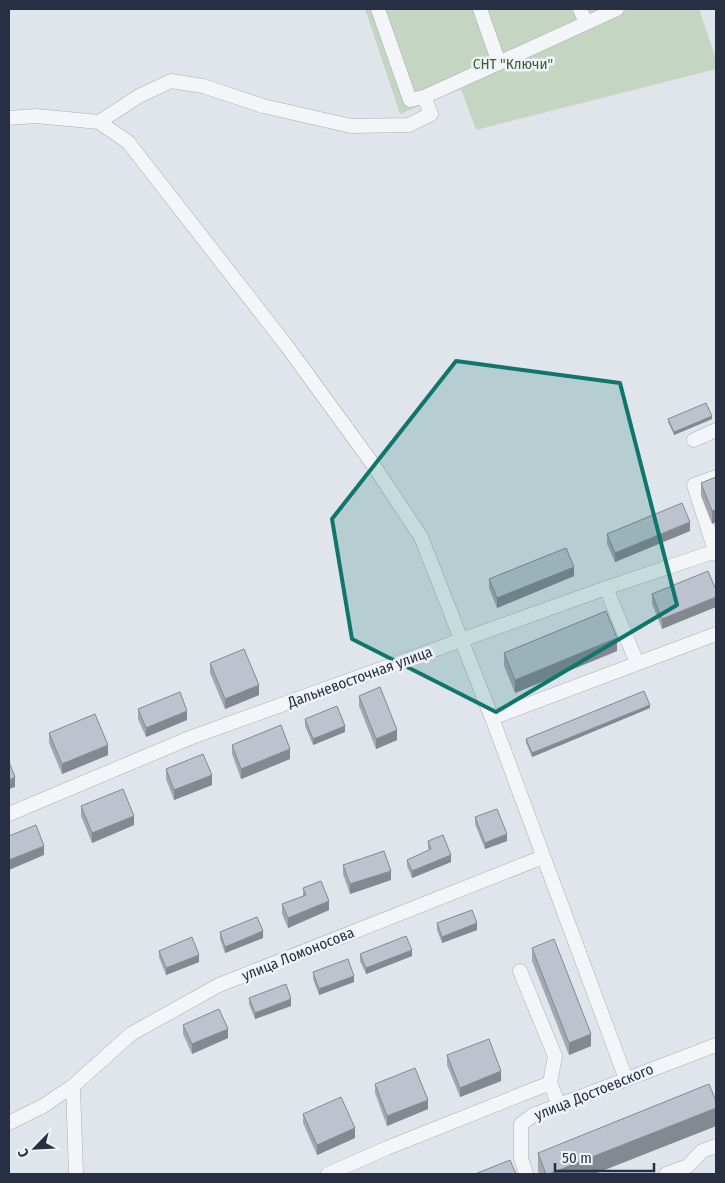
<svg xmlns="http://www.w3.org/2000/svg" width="725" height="1183" viewBox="0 0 725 1183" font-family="'Fira Sans Condensed',sans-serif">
  <rect width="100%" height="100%" fill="#e0e4eb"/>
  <path fill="#c4d5c1" d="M365,9H699L716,59V69L476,130L461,89L400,114Z"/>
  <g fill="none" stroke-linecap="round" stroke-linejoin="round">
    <defs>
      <g id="minor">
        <path d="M378,9L410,100L424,97L617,9"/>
        <path d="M480,9L499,63"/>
        <path d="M580,9L586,23"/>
        <path d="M9,118L36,116L99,122L128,142L286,345L372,463L421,537L492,718L626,1079"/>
        <path d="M99,122L139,96L171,81L203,86L263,106L351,126L409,125L431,114L424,97"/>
        <path d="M694,440L716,430"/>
        <path d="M716,477L694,485L716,554"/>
        <path d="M606,588L637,663"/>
        <path d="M492,718L716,634"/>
        <path d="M9,814L192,737L606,588L716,551"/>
        <path d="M520,971L555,1056L550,1083"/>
        <path d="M73,1086L76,1174"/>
        <path d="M9,1123L43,1106L73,1086L131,1034L219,985L543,857"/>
        <path d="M328,1174L387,1148L550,1083L559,1105"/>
        <path d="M526,1174L521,1158V1124L533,1115L716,1045"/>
        <path d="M666,1174L688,1166L702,1151L716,1146"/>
      </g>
    </defs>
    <use href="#minor" stroke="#a8aeb9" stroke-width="15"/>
    <use href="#minor" stroke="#f4f5f8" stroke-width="14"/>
  </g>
  <g fill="#a3a7b1">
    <path d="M668,419H712L674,435L668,422Z"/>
    <path d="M716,477L712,524L701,496V483Z"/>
    <path d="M690,531L615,562L607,544V534Z"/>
    <path d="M574,576L497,608L489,588V579Z"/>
    <path d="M716,590L662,629L652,604V594Z"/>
    <path d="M617,651L515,693L504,666V653Z"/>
    <path d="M210,663L259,695L225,709L210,673Z"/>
    <path d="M359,696L397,740L376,749L359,706Z"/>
    <path d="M650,708L532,757L526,743V739Z"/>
    <path d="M138,709L187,720L146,737L138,719Z"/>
    <path d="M305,719L345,732L313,745L305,726Z"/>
    <path d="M49,733L108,755L62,774L49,743Z"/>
    <path d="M232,745L290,759L241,779L232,754Z"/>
    <path d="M166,769L212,785L174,800L166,779Z"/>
    <path d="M81,806L134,825L92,843L81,816Z"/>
    <path d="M475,817L507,841L485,849L475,824Z"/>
    <path d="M428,841L451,862L412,878L407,866V860L429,850L428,848Z"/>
    <path d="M343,865L391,880L350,894L343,874Z"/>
    <path d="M303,888L329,910L288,928L282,914V904L303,896Z"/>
    <path d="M437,923L477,930L442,943L437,930Z"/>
    <path d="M220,932L263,938L225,953L220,939Z"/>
    <path d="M532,948L591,1046L569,1055L532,961Z"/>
    <path d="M159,951L199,962L166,975L159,957Z"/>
    <path d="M360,954L412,956L366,974L360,961Z"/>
    <path d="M313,972L354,982L319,995L313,979Z"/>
    <path d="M249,998L291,1006L255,1019L249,1004Z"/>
    <path d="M183,1025L228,1038L192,1054L183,1034Z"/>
    <path d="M447,1055L501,1081L460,1097L447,1065Z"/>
    <path d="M375,1084L428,1109L387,1126L375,1093Z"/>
    <path d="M303,1114L355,1138L317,1155L303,1123Z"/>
    <path d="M716,1126L594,1174H539L538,1171V1153Z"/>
  </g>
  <g fill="#848890">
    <path d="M712,416V419L674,435V432Z"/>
    <path d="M716,510V522L712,524V511Z"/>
    <path d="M690,522V531L615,562V553Z"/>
    <path d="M574,567V576L497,608V598Z"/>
    <path d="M716,597V607L662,629V619Z"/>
    <path d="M617,638V651L515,693V680Z"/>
    <path d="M259,685V695L225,709V699Z"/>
    <path d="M650,705V708L532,757V753Z"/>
    <path d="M187,711V720L146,737V728Z"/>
    <path d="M345,726V732L313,745V739Z"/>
    <path d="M397,730V740L376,749V739Z"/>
    <path d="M108,745V755L62,774V764Z"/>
    <path d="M290,749V759L241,779V769Z"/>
    <path d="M212,775V785L174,800V790Z"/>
    <path d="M15,777V787L9,789V780Z"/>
    <path d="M134,816V825L92,843V833Z"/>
    <path d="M507,834V841L485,849V843Z"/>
    <path d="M44,846V855L9,870V860Z"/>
    <path d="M451,855V862L412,878V871Z"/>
    <path d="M391,871V880L350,894V884Z"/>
    <path d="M329,901V910L288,928V918Z"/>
    <path d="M477,923V930L442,943V937Z"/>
    <path d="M263,931V938L225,953V947Z"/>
    <path d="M412,950V956L366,974V968Z"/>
    <path d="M199,955V962L166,975V968Z"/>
    <path d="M354,976V982L319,995V989Z"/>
    <path d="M291,999V1006L255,1019V1013Z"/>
    <path d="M228,1029V1038L192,1054V1044Z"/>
    <path d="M591,1034V1046L569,1055V1043Z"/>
    <path d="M501,1071V1081L460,1097V1088Z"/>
    <path d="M428,1100V1109L387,1126V1116Z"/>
    <path d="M716,1108V1126L594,1174H549Z"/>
    <path d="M355,1128V1138L317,1155V1145Z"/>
  </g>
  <g fill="#bdc2ce" stroke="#848890">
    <path d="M706,403L712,416L674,432L668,419Z"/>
    <path d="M716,477V510L712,511L701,483Z"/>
    <path d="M682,503L690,522L615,553L607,534Z"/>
    <path d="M566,548L574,567L497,598L489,579Z"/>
    <path d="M708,571L716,590V597L662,619L652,594Z"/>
    <path d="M606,611L617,638L515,680L504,653Z"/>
    <path d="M244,649L259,685L225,699L210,663Z"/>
    <path d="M380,687L397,730L376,739L359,696Z"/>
    <path d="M644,691L650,705L532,753L526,739Z"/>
    <path d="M180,692L187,711L146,728L138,709Z"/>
    <path d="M337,706L345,726L313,739L305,719Z"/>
    <path d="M95,714L108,745L62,764L49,733Z"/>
    <path d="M281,725L290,749L241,769L232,745Z"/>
    <path d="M203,754L212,775L174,790L166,769Z"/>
    <path d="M9,762L15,777L9,780Z"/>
    <path d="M123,789L134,816L92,833L81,806Z"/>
    <path d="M497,809L507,834L485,843L475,817Z"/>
    <path d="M36,825L44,846L9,860V836Z"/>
    <path d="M443,835L451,855L412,871L407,860L431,849L428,841Z"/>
    <path d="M384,851L391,871L350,884L343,865Z"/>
    <path d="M321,881L329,901L288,918L282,904L306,895L303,888Z"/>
    <path d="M472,910L477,923L442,937L437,923Z"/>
    <path d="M257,917L263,931L225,947L220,932Z"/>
    <path d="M406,936L412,950L366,968L360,954Z"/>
    <path d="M192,937L199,955L166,968L159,951Z"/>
    <path d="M554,939L591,1034L569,1043L532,948Z"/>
    <path d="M348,959L354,976L319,989L313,972Z"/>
    <path d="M286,984L291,999L255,1013L249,998Z"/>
    <path d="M219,1009L228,1029L192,1044L183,1025Z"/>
    <path d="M489,1039L501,1071L460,1088L447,1055Z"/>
    <path d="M415,1068L428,1100L387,1116L375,1084Z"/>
    <path d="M709,1084L716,1101V1108L549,1174H546L538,1153Z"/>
    <path d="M341,1097L355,1128L317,1145L303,1114Z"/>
    <path d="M510,1160L516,1174H475Z"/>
  </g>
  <path fill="#0f766e" fill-opacity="0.2" stroke="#0f766e" stroke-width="4" stroke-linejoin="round" d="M456,361L620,383L677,605L496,712L352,639L332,519Z"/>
  <g text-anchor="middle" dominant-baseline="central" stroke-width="5" stroke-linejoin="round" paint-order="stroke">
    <g font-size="15" fill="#386133" stroke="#f0f3f8">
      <text x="513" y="64">СНТ "Ключи"</text>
    </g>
    <g font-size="15" fill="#272f44" stroke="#f0f3f8">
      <text transform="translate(360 677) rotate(-20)">Дальневосточная улица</text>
      <text transform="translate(298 954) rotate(-22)">улица Ломоносова</text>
      <text transform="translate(594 1092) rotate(-22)">улица Достоевского</text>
    </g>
  </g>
  <rect width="725" height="1183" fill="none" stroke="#272f44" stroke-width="20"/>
  <g transform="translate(35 1148) rotate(246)" stroke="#f0f3f8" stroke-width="4" paint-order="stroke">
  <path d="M0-4L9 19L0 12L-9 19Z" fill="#272f44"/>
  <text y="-8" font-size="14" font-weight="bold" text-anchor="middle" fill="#272f44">С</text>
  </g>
  <path d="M555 1163v8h99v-8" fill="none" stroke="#272f44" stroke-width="2.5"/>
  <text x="562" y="1163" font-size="15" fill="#272f44" stroke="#f0f3f8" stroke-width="4" paint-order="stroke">50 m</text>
</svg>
